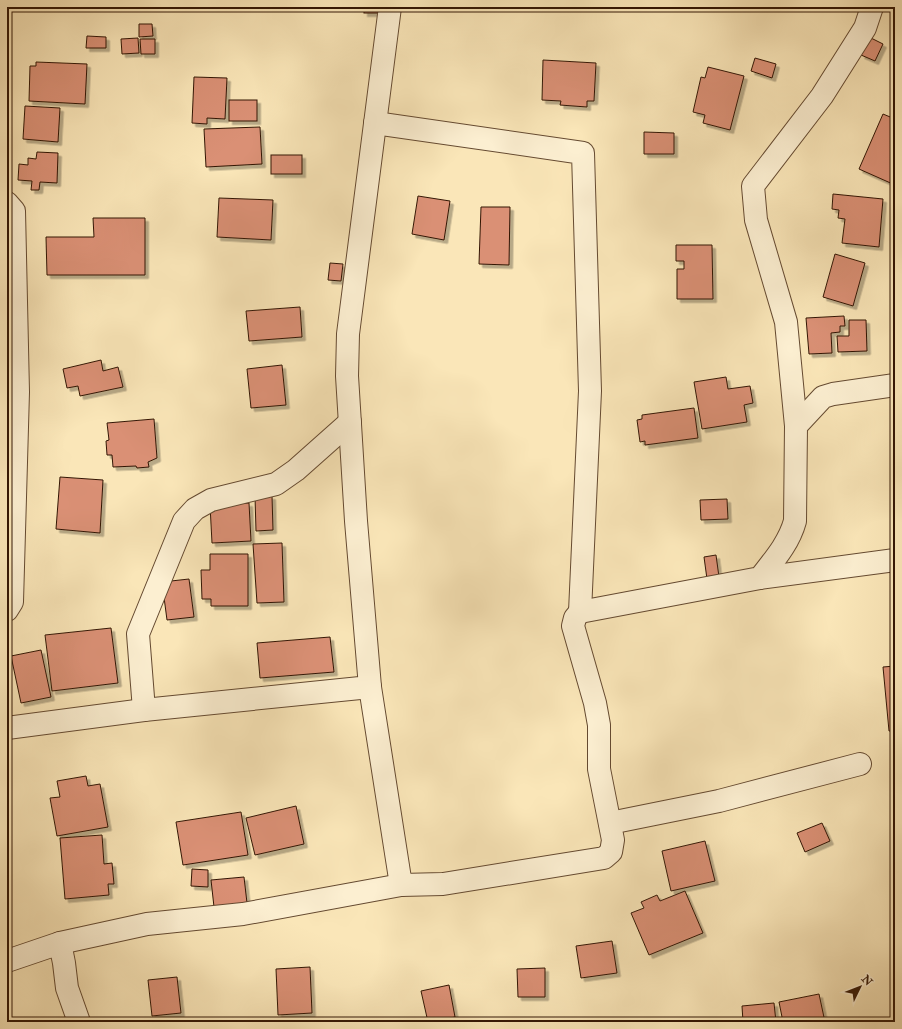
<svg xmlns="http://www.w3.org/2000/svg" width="902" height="1029" viewBox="0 0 902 1029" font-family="'IM FELL Double Pica',serif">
  <defs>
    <filter id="shadow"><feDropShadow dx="3.5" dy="3.5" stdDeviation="0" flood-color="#0004"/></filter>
  </defs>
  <rect width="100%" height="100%" fill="#fae6b8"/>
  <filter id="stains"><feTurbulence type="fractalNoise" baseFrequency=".005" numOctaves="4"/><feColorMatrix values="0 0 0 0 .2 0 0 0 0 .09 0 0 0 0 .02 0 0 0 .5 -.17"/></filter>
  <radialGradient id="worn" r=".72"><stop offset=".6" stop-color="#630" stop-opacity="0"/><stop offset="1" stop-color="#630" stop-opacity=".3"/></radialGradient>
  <g fill="#da9075" stroke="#331604" filter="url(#shadow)">
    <rect x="364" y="7" width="23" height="6"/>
    <path d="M139,24H152L153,36L139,37Z"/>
    <path d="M87,36L106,37V48H86Z"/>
    <path d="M869,37L883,44L875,61L861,55Z"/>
    <path d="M138,38L139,53L122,54L121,39Z"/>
    <path d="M140,39H155V54H141Z"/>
    <path d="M755,58L776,64L772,78L751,71Z"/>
    <path d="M543,60L596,63L594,101H587V107L560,105L561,101L542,100Z"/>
    <path d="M36,62L87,64L85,104L29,101L30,66H36Z"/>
    <path d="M708,67L744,76L730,130L703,123L705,115L693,112L701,77L705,78Z"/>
    <path d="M194,77L227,78L225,119L207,118V124L192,123Z"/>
    <rect x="229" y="100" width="28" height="21"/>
    <path d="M25,106L60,108L58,142L23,139Z"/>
    <path d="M883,114L895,119V185L859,169Z"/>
    <path d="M260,127L262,164L206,167L204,129Z"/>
    <path d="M644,132L674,133V154H644Z"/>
    <path d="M37,152L58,153L57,183L40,182L39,190H31L32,181L18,180L19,164L28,165V158L36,159Z"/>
    <rect x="271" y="155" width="31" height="19"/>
    <path d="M833,194L883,199L879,247L842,243L845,219L838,218L839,210L832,209Z"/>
    <path d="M418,196L450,201L444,240L412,234Z"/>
    <path d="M219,198L273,200L271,240L217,237Z"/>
    <path d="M895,203V235H893Z"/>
    <path d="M481,207H510L509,265L479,264Z"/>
    <path d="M93,218H145V275H47L46,237H94Z"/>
    <path d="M676,245H712L713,299H677V269H684V261H676Z"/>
    <path d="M835,254L865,263L853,306L823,297Z"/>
    <path d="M330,263L343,264L341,281L328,280Z"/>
    <path d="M300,307L302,337L249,341L246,311Z"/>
    <path d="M844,316L845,326H840V332L831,333L832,353L809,354L806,318Z"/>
    <path d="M849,320H866L867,351L838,352L837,336H849Z"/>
    <path d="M101,360L103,371L118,367L123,387L80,396L78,386L67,388L63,369Z"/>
    <path d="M282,365L286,405L251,408L247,369Z"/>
    <path d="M726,377L728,389L750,386L753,403L744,405L747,422L702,429L694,382Z"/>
    <path d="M694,408L698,438L645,445V441L640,442L637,420L642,419V415Z"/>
    <path d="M154,419L157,458L148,462L149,467L137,468L136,466L113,467L112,455H107L106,441L109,440L107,423Z"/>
    <path d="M60,477L103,480L100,533L56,529Z"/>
    <path d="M255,496H272L273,530L256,531Z"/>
    <path d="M727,499L728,519L701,520L700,500Z"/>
    <path d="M249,503L251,541L212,543L210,505Z"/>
    <path d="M282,543L284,602L257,603L253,544Z"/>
    <path d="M210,554H248V606H211V599H202L201,570H210Z"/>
    <path d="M716,555L719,577L707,579L704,557Z"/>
    <path d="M189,579L194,617L167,620L162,582Z"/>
    <path d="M111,628L118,683L52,691L45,635Z"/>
    <path d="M330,637L334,672L260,678L257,643Z"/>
    <path d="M41,650L51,697L21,703L11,656Z"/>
    <path d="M895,666V731H889L883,667Z"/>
    <path d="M86,776L88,786L100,784L108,827L57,836L50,798L60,797L57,781Z"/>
    <path d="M296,806L304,844L255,855L246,818Z"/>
    <path d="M241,812L248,855L183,865L176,822Z"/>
    <path d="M822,823L830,841L805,852L797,833Z"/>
    <path d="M102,835L104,864L112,863L114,884H108L109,895L65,899L60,838Z"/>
    <path d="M705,841L715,881L671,891L662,851Z"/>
    <path d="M192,869L208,870V887L191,886Z"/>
    <path d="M244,877L247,903L214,907L211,880Z"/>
    <path d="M685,891L703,933L649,955L631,913L644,908L641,902L657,895L660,901Z"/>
    <path d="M612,941L617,973L581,978L576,946Z"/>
    <path d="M310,967L312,1013L278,1015L276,969Z"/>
    <path d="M545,968V997H518L517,969Z"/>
    <path d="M177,977L181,1013L152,1016L148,980Z"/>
    <path d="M449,985L455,1017L428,1022L421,991Z"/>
    <path d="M819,994L825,1022H783L779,1002Z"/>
    <path d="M774,1003L776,1022H743L742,1006Z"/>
  </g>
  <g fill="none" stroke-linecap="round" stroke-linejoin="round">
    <defs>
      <g id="street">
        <path d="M375,123L583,153L590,391L580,612"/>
        <path d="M7,203L14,211L18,392L12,602L7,610"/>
        <path d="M796,426L786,322L756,220L753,186L822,96L865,28L872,7"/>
        <path d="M760,578L895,560"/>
        <path d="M370,687L401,885L443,884L604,858L611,852L613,840L599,769V725L595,703L573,626L575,618L580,612L760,578C774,560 789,543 795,521L796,426L823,397L833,394L895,385"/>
        <path d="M144,710L138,634L184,521L195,509L211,500L276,484L296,470L350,422"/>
        <path d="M7,728L144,710L370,687L356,521L347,376L348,334L390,7"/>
        <path d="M610,823L719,801L860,764"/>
        <path d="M60,943L147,924L243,914L401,885"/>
        <path d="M7,961L60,943L64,963L67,988L79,1022"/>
      </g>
    </defs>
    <use href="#street" stroke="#654a31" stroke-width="24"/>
    <use href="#street" stroke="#fcefd1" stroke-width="22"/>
  </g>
  <rect width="902" height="1029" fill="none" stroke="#fae6b8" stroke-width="24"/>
  <rect x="8" y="8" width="886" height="1013" fill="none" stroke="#331604" stroke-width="2"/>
  <rect x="12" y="12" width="878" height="1005" fill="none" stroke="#331604"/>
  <g transform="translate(860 987) rotate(47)" stroke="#fcefd1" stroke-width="3" paint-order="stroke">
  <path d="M0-3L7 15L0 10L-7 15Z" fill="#331604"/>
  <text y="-6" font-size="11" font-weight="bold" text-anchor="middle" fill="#331604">N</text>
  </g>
  <rect width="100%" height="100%" filter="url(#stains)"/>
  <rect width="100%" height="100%" fill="url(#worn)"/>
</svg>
